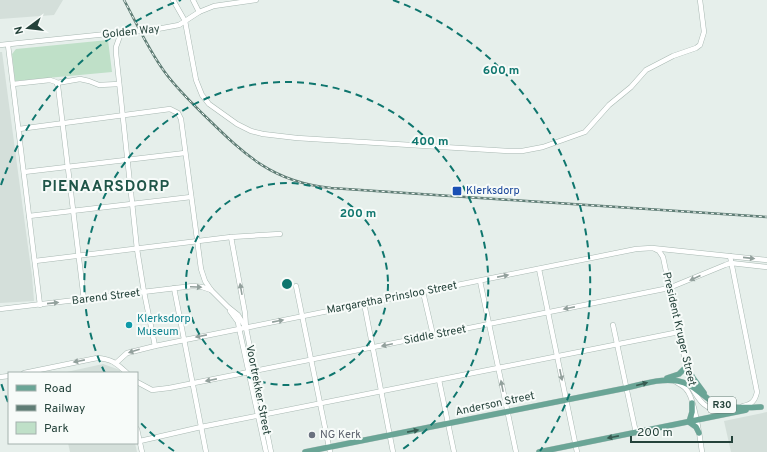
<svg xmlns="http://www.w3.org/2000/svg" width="767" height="452" viewBox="0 0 767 452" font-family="Overpass,sans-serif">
  <rect width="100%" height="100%" fill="#e6efeb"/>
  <g fill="#d4dfda">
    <path d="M0,0H63L54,15L0,19Z"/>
    <path d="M0,52H2L26,232L32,276L34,301L0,303Z"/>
    <path d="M103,364L120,370V373H62Z"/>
    <path d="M767,412V452H731L724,421Z"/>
    <path d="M68,443H135L137,452H70Z"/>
  </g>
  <path fill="#bfe0c8" d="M108,40L112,72L15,81L12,54L16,49Z"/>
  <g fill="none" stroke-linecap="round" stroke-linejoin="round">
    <defs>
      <g id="minor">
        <path d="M173,0L185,21L196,80L202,95L209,104L237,124L251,131L263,134L297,138L508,151H522L543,147L585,132L609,105L631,87L646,70L673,56L696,48L700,45L704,32L700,0"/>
        <path d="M193,0L199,12"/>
        <path d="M152,30L179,25L199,12L214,6L256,0"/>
        <path d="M121,33L116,47V53L137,249L144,292L155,346"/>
        <path d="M0,45L136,31"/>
        <path d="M8,45L40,305"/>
        <path d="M57,83L80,79L89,81L99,85L119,84"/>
        <path d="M13,84L50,80L56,82L58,86L84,300"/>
        <path d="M19,129L170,109L178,113L181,119L201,269L205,281L211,290L228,307L238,315L246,328"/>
        <path d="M24,172L185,153"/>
        <path d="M29,216L191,197"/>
        <path d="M231,237L245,313L246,328L271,452"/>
        <path d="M655,249L659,251L663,257L690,384C699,402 706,411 727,412"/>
        <path d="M730,256L757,392C755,401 752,404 743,406"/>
        <path d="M35,261L231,237L280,234"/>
        <path d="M539,269L577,452"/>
        <path d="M480,281L516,452"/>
        <path d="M296,286L330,452"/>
        <path d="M174,288L206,452"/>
        <path d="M423,292L433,335"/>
        <path d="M364,303L393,452"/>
        <path d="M0,309L193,286L202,287L211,290"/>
        <path d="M230,311L238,322L239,328L266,452"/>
        <path d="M613,325L636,433"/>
        <path d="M116,363L127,353L155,346L636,249L652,248L767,260"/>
        <path d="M24,373L97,358C112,359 116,363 127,373"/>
        <path d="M0,377L9,376"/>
        <path d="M439,380L454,452"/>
        <path d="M137,382L152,390L169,388L669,288L725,265L731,263L767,267"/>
        <path d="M676,382C679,384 684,386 686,389C695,398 700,438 702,452"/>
        <path d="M137,429L142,452"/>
        <path d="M140,441L201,427L679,332"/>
      </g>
      <g id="major">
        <path d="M686,365L693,378L704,393"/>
        <path d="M667,378L679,374L686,367"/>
        <path d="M692,403V412L689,422L696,427L699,433"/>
        <path d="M305,452L626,388C643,384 660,378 678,381C691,383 699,393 710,400C725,409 744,408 761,407"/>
        <path d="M539,452L746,410"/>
      </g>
    </defs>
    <use href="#minor" stroke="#a8b8b2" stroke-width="5.5"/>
    <use href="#major" stroke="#c2cac8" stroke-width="6"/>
    <use href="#minor" stroke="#fff" stroke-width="4.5"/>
    <use href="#major" stroke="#6aa596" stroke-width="5.5"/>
    <defs>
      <path id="rail" d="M124,0C137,24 148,49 164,71C176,88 191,102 205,116C245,155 272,182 331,188L767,217"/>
    </defs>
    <use href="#rail" stroke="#5f7d75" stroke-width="2.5"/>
    <use href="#rail" stroke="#f7fbf9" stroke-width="1" stroke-dasharray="3" stroke-linecap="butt"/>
    <defs>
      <path id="minor-bridge" d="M136,31L152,30"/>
    </defs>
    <use href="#minor-bridge" stroke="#a8b8b2" stroke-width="5.5" stroke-linecap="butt"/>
    <use href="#minor-bridge" stroke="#fff" stroke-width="4.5"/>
  </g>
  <defs><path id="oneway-solid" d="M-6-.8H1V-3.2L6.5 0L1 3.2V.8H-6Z"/></defs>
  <g fill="#92a09c">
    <use href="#oneway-solid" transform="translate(749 258) rotate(6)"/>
    <use href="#oneway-solid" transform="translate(503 276) rotate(-11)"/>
    <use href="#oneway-solid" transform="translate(695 278) rotate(156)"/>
    <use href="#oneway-solid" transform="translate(196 287) rotate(3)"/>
    <use href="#oneway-solid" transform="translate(241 289) rotate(-100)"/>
    <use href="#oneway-solid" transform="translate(53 303) rotate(-6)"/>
    <use href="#oneway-solid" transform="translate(569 308) rotate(169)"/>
    <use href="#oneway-solid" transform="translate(278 321) rotate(-11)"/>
    <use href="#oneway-solid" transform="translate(201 336) rotate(169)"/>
    <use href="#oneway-solid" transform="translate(387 345) rotate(168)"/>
    <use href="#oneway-solid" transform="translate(134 351) rotate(162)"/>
    <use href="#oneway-solid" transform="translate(79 361) rotate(169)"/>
    <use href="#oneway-solid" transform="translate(561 375) rotate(78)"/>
    <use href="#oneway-solid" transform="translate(211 380) rotate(169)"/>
    <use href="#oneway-solid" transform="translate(502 386) rotate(-101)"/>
  </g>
  <g fill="#365b51">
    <use href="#oneway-solid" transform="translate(642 384) rotate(-15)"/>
    <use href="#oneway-solid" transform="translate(413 431) rotate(-11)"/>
    <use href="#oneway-solid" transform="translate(613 437) rotate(169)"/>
  </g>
  <g fill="none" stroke="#0f766e" stroke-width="2" stroke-dasharray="7 5">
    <circle cx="287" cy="284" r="101"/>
    <path d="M174 451A202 202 0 0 1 138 420M105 373A202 202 0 1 1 400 451"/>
    <path d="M8 402A303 303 0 0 1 1 383M1 185A303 303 0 0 1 181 0M393 0A303 303 0 0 1 540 451"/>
  </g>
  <rect fill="#1a4fb4" stroke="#f7fbf9" stroke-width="1.5" x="452" y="186" width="10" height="10" rx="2"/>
  <circle fill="#0f9aa8" stroke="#f7fbf9" stroke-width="1.5" cx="129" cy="325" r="4"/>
  <circle fill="#6b7280" stroke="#f7fbf9" stroke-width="1.5" cx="312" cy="435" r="4"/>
  <g text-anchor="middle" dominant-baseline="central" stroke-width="4" stroke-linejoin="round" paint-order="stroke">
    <rect fill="#f7fbf9" stroke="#637a73" stroke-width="1" x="708" y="397" width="28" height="16" rx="3"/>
    <g font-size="10" font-weight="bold" fill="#24423a">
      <text x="722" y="405">R30</text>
    </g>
    <g font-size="11" fill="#24423a" stroke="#f7fbf9">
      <text transform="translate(131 32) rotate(-6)">Golden Way</text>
      <text transform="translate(106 297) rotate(-7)">Barend Street</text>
      <text transform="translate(392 298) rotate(-11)">Margaretha Prinsloo Street</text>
      <text transform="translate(679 329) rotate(77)">President Kruger Street</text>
      <text transform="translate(435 335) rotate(-11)">Siddle Street</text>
      <text transform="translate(258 390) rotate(79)">Voortrekker Street</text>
      <text transform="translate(495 404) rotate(-12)">Anderson Street</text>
    </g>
    <g font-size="11" fill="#164399" stroke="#f7fbf9" text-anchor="start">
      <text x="466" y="191">Klerksdorp</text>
    </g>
    <g font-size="11" fill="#0d838f" stroke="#f7fbf9" text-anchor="start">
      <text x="137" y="319">Klerksdorp<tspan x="137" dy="13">Museum</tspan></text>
    </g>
    <g font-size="11" fill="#5b616d" stroke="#f7fbf9" text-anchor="start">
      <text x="320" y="435">NG Kerk</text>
    </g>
    <g font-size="15" font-weight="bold" letter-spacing="1" fill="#1f5548" stroke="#f7fbf9">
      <text x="106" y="187">PIENAARSDORP</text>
    </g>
  </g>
  <circle cx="287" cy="284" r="6" fill="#0f766e" stroke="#f7fbf9" stroke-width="2"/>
  <g font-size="12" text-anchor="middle" font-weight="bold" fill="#0f766e" stroke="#f7fbf9" stroke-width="4" stroke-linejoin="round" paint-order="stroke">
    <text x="501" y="74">600 m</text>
    <text x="430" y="145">400 m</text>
    <text x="358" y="217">200 m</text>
  </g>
  <rect x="8" y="372" width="130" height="72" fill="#f7fbf9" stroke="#a3b1ad"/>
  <rect x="16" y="385" width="20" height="6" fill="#6aa596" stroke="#a3b1ad"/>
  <text x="44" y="392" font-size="12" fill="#24423a">Road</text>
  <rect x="16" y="405" width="20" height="6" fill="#5f7d75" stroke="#a3b1ad"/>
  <text x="44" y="412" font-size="12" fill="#24423a">Railway</text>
  <rect x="16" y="422" width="20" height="12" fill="#bfe0c8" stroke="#a3b1ad"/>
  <text x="44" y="432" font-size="12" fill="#24423a">Park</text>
  <g transform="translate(28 28) rotate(255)" stroke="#f7fbf9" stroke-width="3" paint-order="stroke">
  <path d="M0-3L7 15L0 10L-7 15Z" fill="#24423a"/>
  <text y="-6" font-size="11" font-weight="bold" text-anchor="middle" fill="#24423a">N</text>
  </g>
  <path d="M631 436v6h101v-6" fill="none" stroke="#24423a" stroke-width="2"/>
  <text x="637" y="436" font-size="12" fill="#24423a" stroke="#f7fbf9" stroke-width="3" paint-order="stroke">200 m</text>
</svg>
